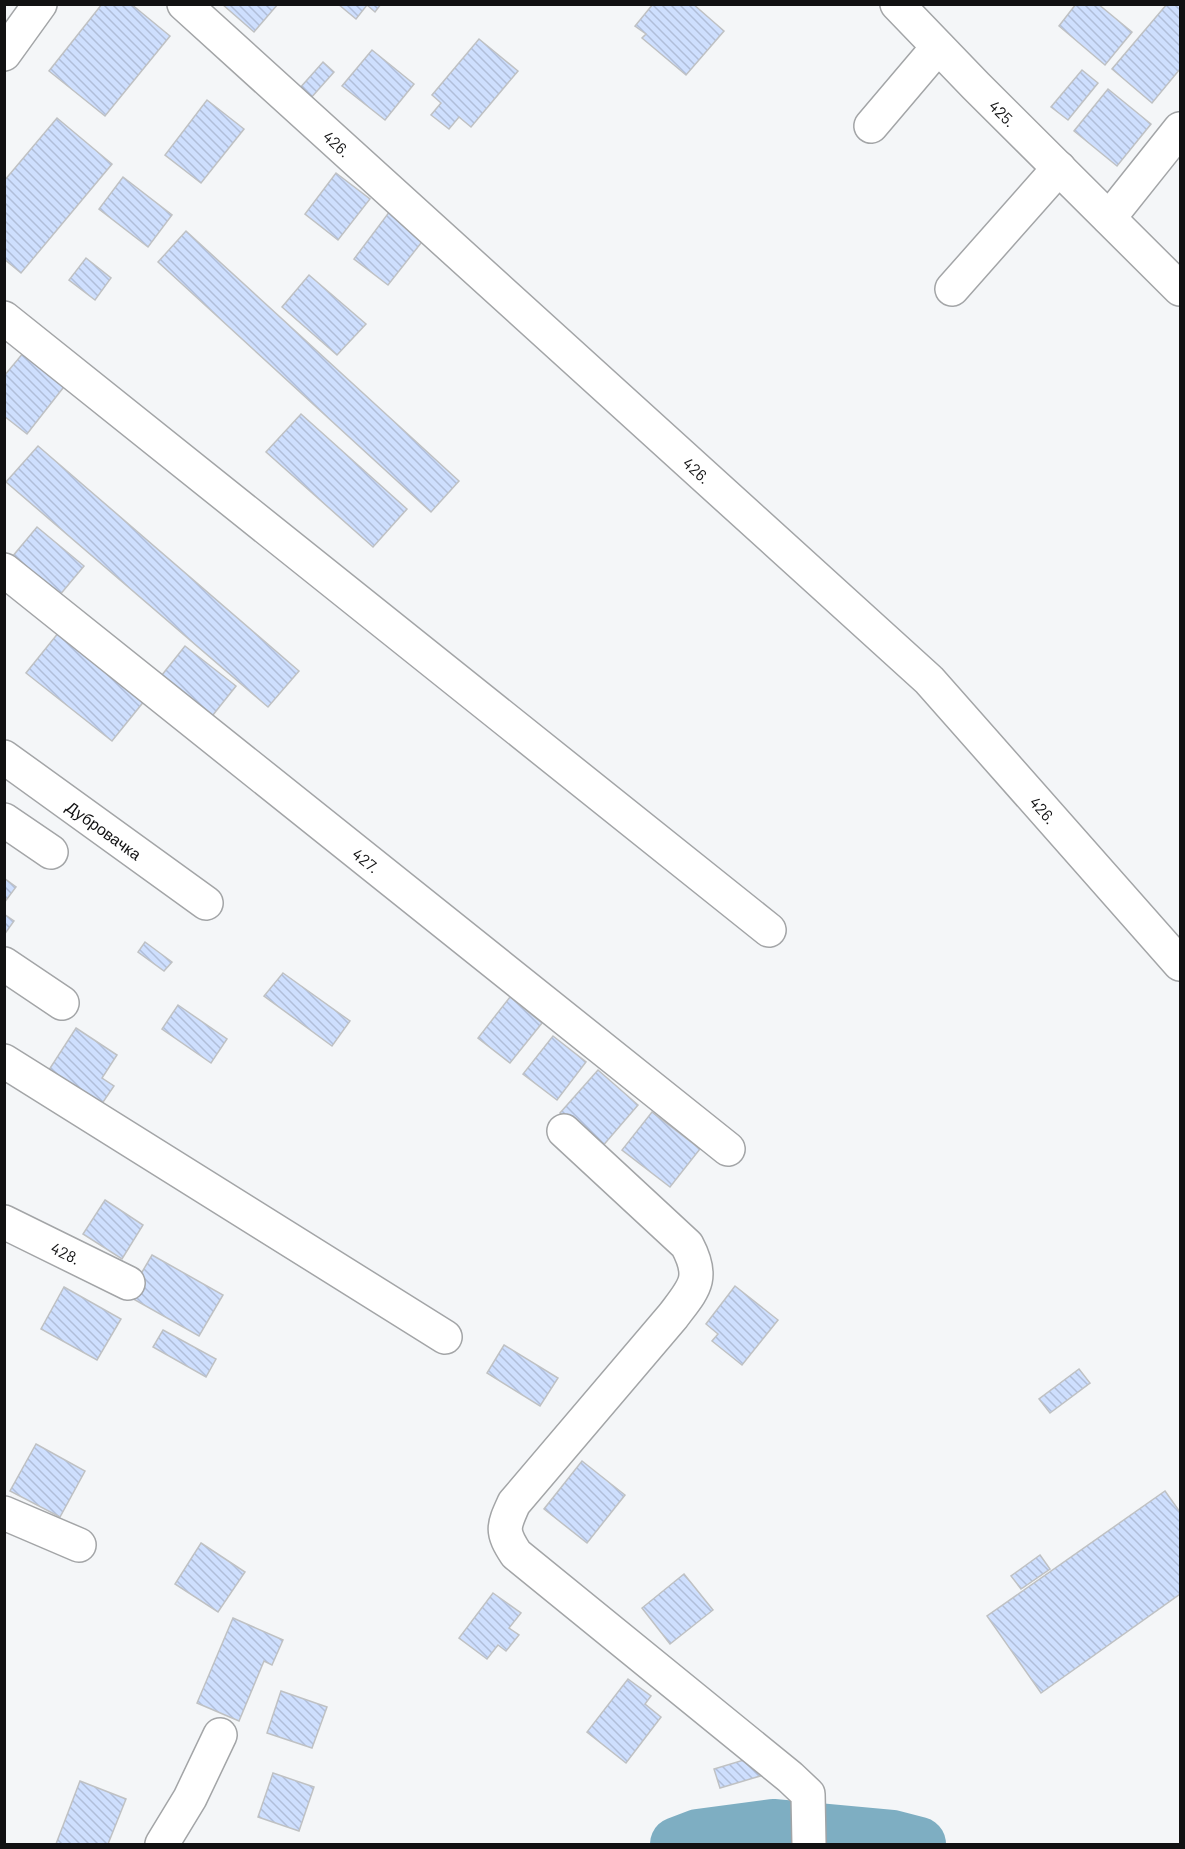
<svg xmlns="http://www.w3.org/2000/svg" width="1185" height="1849" viewBox="0 0 1185 1849" font-family="Barlow,sans-serif">
  <defs>
    <pattern id="building-back-hatch" width="6" height="6" patternUnits="userSpaceOnUse" patternTransform="scale(1.5)"><rect width="6" height="6" fill="#cedffe"/><path d="M-1 5l2 2M0 0l6 6M5-1l2 2" fill="none" stroke="#b0bed9"/></pattern>
  </defs>
  <rect width="100%" height="100%" fill="#f4f6f8"/>
  <g fill="none" stroke-linecap="round" stroke-linejoin="round">
    <path stroke="#7eaec2" stroke-width="54" d="M677,1844L698,1836L773,1826L892,1837L919,1844"/>
  </g>
  <g fill="url(#building-back-hatch)" stroke="#bfc1c3" stroke-width="1.5">
    <path d="M102,4H131L170,36L105,116L49,71Z"/>
    <path d="M222,4H278L254,32Z"/>
    <path d="M338,4H381L375,12L367,5L356,19Z"/>
    <path d="M653,4H693L724,31L686,75L642,38L646,34L635,26Z"/>
    <path d="M1076,4H1098L1132,32L1105,65L1059,26Z"/>
    <path d="M1167,4H1180V69L1152,103L1112,69Z"/>
    <path d="M479,39L518,71L471,127L459,117L449,129L431,115L441,103L432,95Z"/>
    <path d="M372,50L414,84L385,120L342,86Z"/>
    <path d="M323,62L334,72L310,99L299,89Z"/>
    <path d="M1082,70L1098,83L1068,120L1051,107Z"/>
    <path d="M1108,89L1151,124L1117,166L1074,131Z"/>
    <path d="M207,100L244,129L201,183L165,155Z"/>
    <path d="M57,118L112,164L21,273L4,259V181Z"/>
    <path d="M336,173L370,199L338,240L305,214Z"/>
    <path d="M123,177L172,215L148,247L99,209Z"/>
    <path d="M390,211L425,238L388,285L354,259Z"/>
    <path d="M186,231L459,481L431,512L158,262Z"/>
    <path d="M86,258L111,278L95,300L69,280Z"/>
    <path d="M309,275L366,324L337,355L282,307Z"/>
    <path d="M29,346L70,379L27,434L4,416V376Z"/>
    <path d="M301,414L407,509L373,547L266,452Z"/>
    <path d="M38,446L299,671L268,707L6,482Z"/>
    <path d="M37,527L84,566L59,596L12,557Z"/>
    <path d="M59,632L145,700L112,741L26,673Z"/>
    <path d="M185,646L236,686L209,720L158,680Z"/>
    <path d="M4,878L16,887L4,903Z"/>
    <path d="M4,914L14,921L4,935Z"/>
    <path d="M145,942L172,962L164,971L138,952Z"/>
    <path d="M283,973L350,1021L332,1046L264,996Z"/>
    <path d="M510,997L542,1023L510,1063L478,1038Z"/>
    <path d="M178,1005L227,1039L211,1063L162,1029Z"/>
    <path d="M76,1028L117,1055L102,1078L114,1086L97,1111L45,1076Z"/>
    <path d="M553,1036L586,1062L557,1100L523,1074Z"/>
    <path d="M598,1070L638,1105L601,1148L560,1113Z"/>
    <path d="M652,1112L700,1149L670,1187L622,1150Z"/>
    <path d="M105,1200L143,1225L122,1259L83,1234Z"/>
    <path d="M152,1255L223,1295L199,1336L128,1296Z"/>
    <path d="M735,1286L778,1320L742,1365L712,1341L718,1334L706,1324Z"/>
    <path d="M64,1287L121,1319L97,1360L41,1329Z"/>
    <path d="M163,1330L216,1359L206,1377L153,1347Z"/>
    <path d="M504,1345L558,1378L540,1406L487,1373Z"/>
    <path d="M1079,1369L1090,1383L1050,1413L1039,1399Z"/>
    <path d="M36,1444L85,1471L60,1517L10,1491Z"/>
    <path d="M582,1461L625,1495L587,1543L544,1509Z"/>
    <path d="M1165,1491L1180,1512V1594L1041,1693L987,1616Z"/>
    <path d="M201,1543L245,1572L218,1612L175,1584Z"/>
    <path d="M1040,1555L1050,1569L1021,1589L1011,1576Z"/>
    <path d="M684,1574L713,1610L670,1644L642,1608Z"/>
    <path d="M493,1593L521,1613L509,1628L519,1635L506,1651L498,1645L487,1659L459,1638Z"/>
    <path d="M233,1618L283,1640L272,1665L264,1661L239,1721L197,1703Z"/>
    <path d="M628,1679L651,1696L645,1704L661,1717L626,1763L587,1732Z"/>
    <path d="M281,1691L327,1707L312,1748L267,1733Z"/>
    <path d="M747,1759L767,1774L720,1788L714,1769Z"/>
    <path d="M273,1773L314,1787L299,1831L258,1817Z"/>
    <path d="M80,1781L126,1799L108,1844H56Z"/>
  </g>
  <g fill="none" stroke-linecap="round" stroke-linejoin="round">
    <defs>
      <g id="minor">
        <path id="s1" d="M184,4L929,680L1180,964"/>
        <path id="s2" d="M897,4L976,86L1180,289"/>
        <path d="M871,126L938,47"/>
        <path d="M1109,218L1180,129"/>
        <path d="M952,289L1059,168"/>
        <path d="M4,318L769,930"/>
        <path id="s3" d="M4,570L728,1149"/>
        <path id="s4" d="M4,757L206,903"/>
        <path d="M4,820L51,852"/>
        <path d="M4,964L62,1003"/>
        <path d="M4,1061L445,1337"/>
        <path d="M564,1131L687,1245C705,1279 694,1288 673,1316L514,1503C503,1527 501,1531 516,1554L790,1777L808,1794L809,1844"/>
        <path id="s5" d="M4,1222L128,1283"/>
        <path d="M4,1513L79,1545"/>
        <path d="M162,1844L190,1798L220,1735"/>
      </g>
      <path id="major" d="M4,54L40,4"/>
    </defs>
    <use href="#minor" stroke="#a3a5a7" stroke-width="36"/>
    <use href="#major" stroke="#a3a5a7" stroke-width="36"/>
    <use href="#minor" stroke="#fff" stroke-width="33"/>
    <use href="#major" stroke="#fff" stroke-width="33"/>
  </g>
  <g text-anchor="middle" dominant-baseline="central" stroke-width="4.5" stroke-linejoin="round" paint-order="stroke">
    <g font-size="16" fill="#111112" stroke="#fff">
      <text stroke="none"><textPath href="#s2" startOffset="152">425.</textPath></text>
      <text stroke="none"><textPath href="#s1" startOffset="207">426.</textPath></text>
      <text stroke="none"><textPath href="#s1" startOffset="693">426.</textPath></text>
      <text stroke="none"><textPath href="#s1" startOffset="1179">426.</textPath></text>
      <text stroke="none"><textPath href="#s4" startOffset="124">Дубровачка</textPath></text>
      <text stroke="none"><textPath href="#s3" startOffset="464">427.</textPath></text>
      <text stroke="none"><textPath href="#s5" startOffset="69">428.</textPath></text>
    </g>
  </g>
  <rect width="1185" height="1849" fill="none" stroke="#111112" stroke-width="12"/>
</svg>
